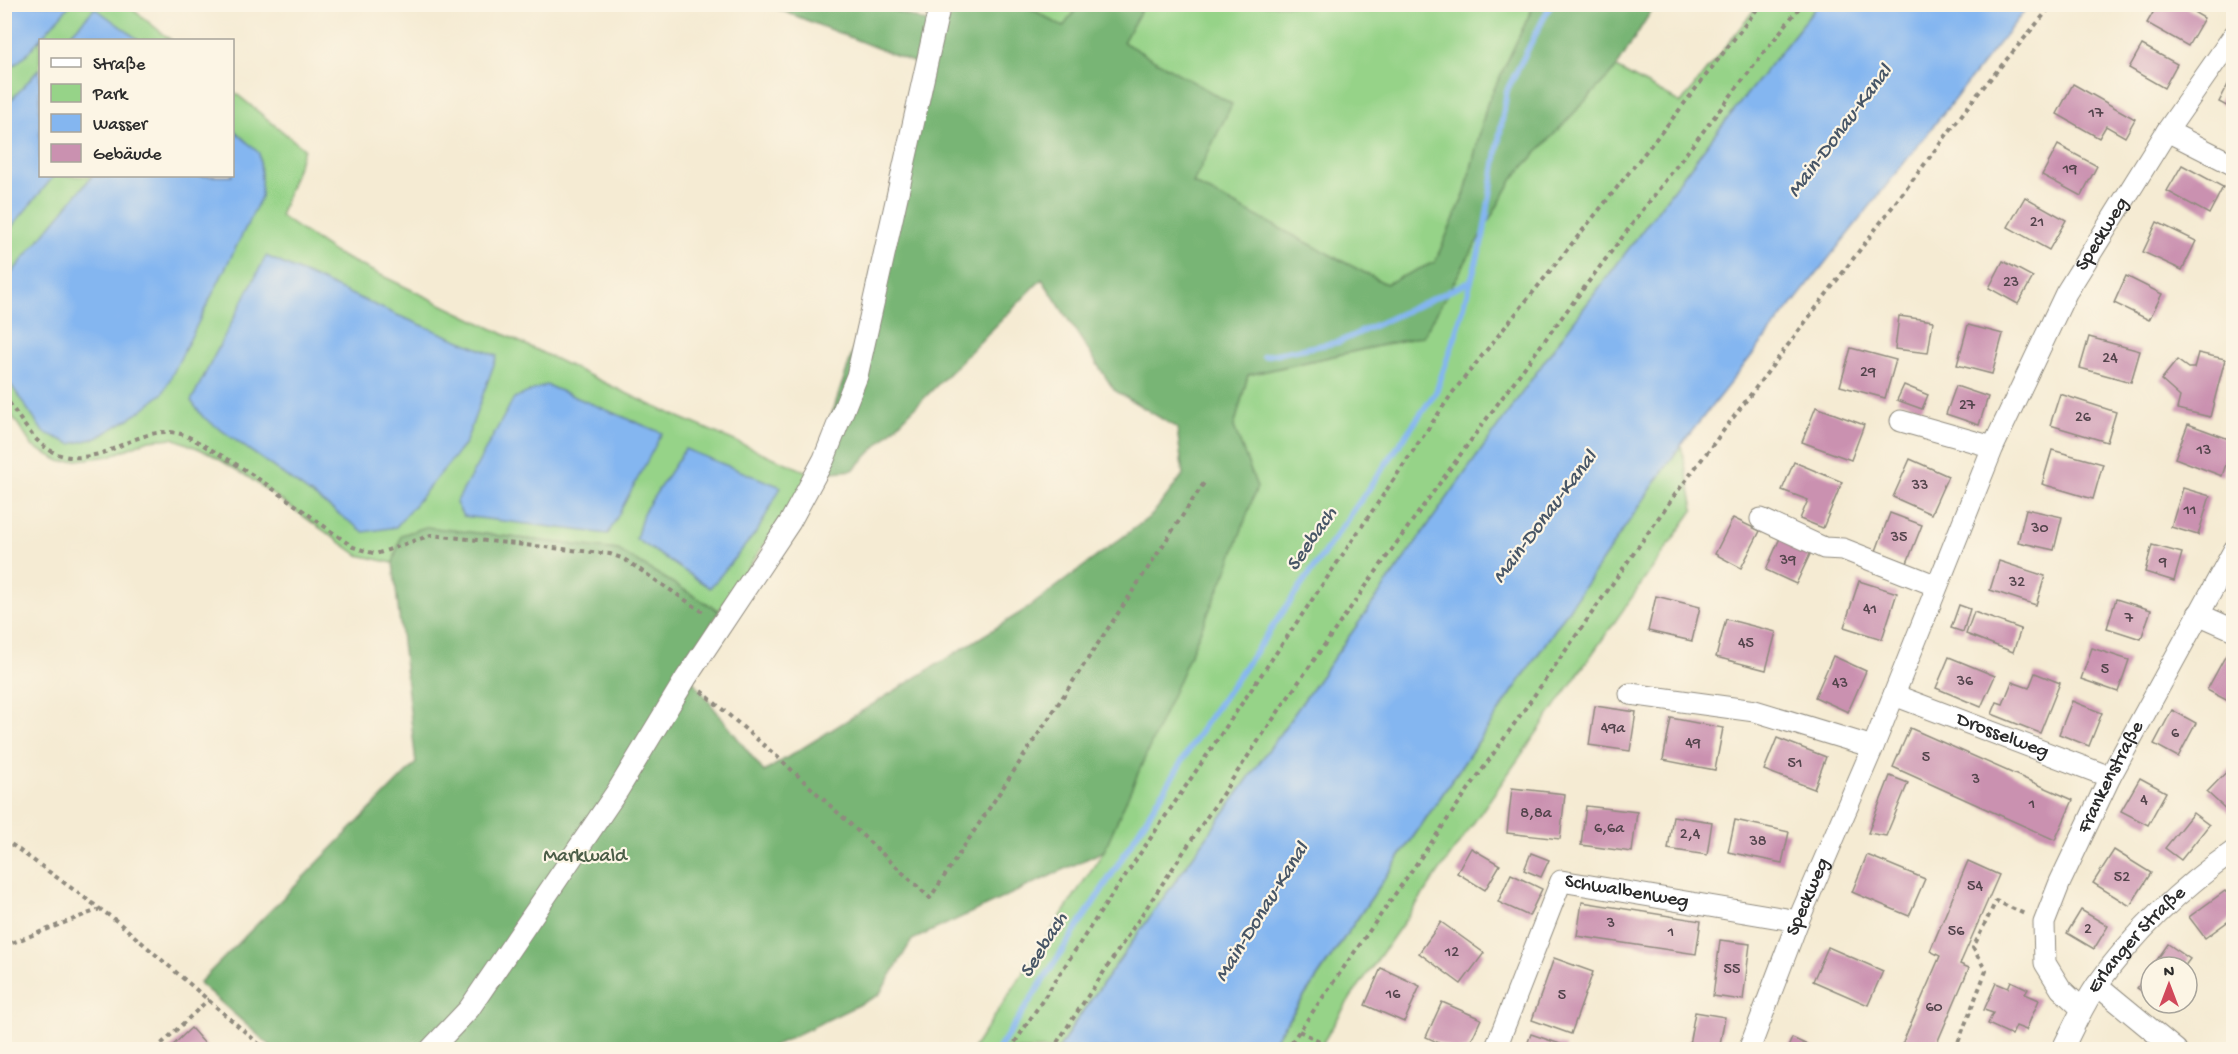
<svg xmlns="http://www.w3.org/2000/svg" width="2238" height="1054" viewBox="0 0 2238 1054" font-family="'Gochi Hand',sans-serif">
  <rect width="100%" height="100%" fill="#fcf5e5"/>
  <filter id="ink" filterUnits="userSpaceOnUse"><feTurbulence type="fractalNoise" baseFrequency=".0167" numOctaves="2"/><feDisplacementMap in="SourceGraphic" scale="12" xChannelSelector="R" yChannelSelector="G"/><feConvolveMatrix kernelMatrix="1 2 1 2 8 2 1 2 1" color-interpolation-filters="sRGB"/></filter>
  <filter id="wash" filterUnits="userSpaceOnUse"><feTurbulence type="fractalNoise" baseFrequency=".008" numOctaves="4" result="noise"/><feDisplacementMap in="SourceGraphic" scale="24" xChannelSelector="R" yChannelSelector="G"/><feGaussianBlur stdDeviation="1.35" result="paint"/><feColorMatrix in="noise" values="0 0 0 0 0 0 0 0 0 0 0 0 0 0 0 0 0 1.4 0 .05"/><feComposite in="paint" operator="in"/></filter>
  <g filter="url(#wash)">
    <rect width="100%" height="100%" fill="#f5ebd3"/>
    <g fill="#96d388" stroke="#607f5a" stroke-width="1.5">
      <path d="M4,5H127L171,40H40V176H232L233,91L304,149L280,216L337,254L653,406L812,474L719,611L618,550L426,527L402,535L393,563L358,555L248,477L209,453L173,438L149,440L110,456L62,462L33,447L5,405Z"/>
      <path d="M1025,5H1079L1063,28Z"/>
      <path d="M1144,5H1534L1487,104L1465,193L1435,262L1386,284L1193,183L1123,42Z"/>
      <path d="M1758,5H1818L1716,133L1556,345L1074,1024L1059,1049L972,1050L1104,851L1257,487L1234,427L1248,375L1423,336L1514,177L1616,68L1681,103Z"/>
      <path d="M1681,445L1694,509L1347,1003L1319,1049L1268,1050Z"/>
    </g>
    <path fill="#78b574" stroke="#527050" stroke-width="1.5" d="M768,5H880L943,28L958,5H1025L1063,27L1079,5H1144L1123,42L1232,104L1193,183L1386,284L1435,262L1465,193L1487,104L1534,5H1655L1616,68L1514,177L1423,336L1248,375L1234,427L1257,487L1228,568L1104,851L912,940L879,995L767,1049H274L199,983L416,763L393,563L401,535L426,527L618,550L719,611L685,671L764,772L1028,608L1152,515L1183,475L1177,428L1114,390L1042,279L853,470L812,474L856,342L920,65Z"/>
    <g fill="#84b6f0" stroke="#58708e" stroke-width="1.5">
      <path d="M5,4L70,5L24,57L5,73Z"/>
      <path d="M1818,5H2029L1681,445L1268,1049H1059L1074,1024L1556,345L1716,133Z"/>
      <path d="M95,8L139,40H65Z"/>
      <path d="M40,68V176H54L5,235V107Z"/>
      <path d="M233,129L259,153L261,173V197L163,393L137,414L97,438L71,444L43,432L5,376V281L92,176H232Z"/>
      <path d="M266,256L397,315L497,356L465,444L396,527L364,532L203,417L191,401Z"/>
      <path d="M546,385L662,433L608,534L463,516L456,503L514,398Z"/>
      <path d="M685,449L781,487L758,530L710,588L636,539L643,513Z"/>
    </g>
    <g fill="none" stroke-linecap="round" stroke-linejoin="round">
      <g stroke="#84b6f0" stroke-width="6">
        <path d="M1264,356L1339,342L1471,281"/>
        <path d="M998,1050L1112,874L1205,724L1436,392L1455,337L1483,238L1507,90L1551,4"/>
      </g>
    </g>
    <g id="blocks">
      <g fill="#ca91b0">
        <path d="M2158,4H2180L2204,18L2188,46L2147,23Z"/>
        <path d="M2142,45L2177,64L2164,88L2129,68Z"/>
        <path d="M2234,73V110L2219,102Z"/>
        <path d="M2073,84L2135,119L2125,137L2106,126L2099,138L2057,114Z"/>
        <path d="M2058,145L2097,166L2081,196L2042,175Z"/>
        <path d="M2182,165L2223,187L2209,214L2167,191Z"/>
        <path d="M2025,197L2066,220L2049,250L2008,227Z"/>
        <path d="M2157,222L2196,241L2182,270L2143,252Z"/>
        <path d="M2003,261L2033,277L2018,304L1989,288Z"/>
        <path d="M2126,276L2162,294L2149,320L2114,303Z"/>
        <path d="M1899,316L1933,321L1928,353L1895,349Z"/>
        <path d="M1968,325L2003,334L1992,374L1957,365Z"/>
        <path d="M2089,337L2140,351L2131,382L2080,368Z"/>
        <path d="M1851,348L1896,360L1885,398L1840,386Z"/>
        <path d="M2198,353L2225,359L2210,417L2177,409L2180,397L2161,380L2177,360L2188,368H2194Z"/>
        <path d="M1904,385L1928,395L1922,409L1897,400Z"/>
        <path d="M1956,386L1988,397L1979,425L1946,414Z"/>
        <path d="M2060,394L2116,412L2107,442L2050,425Z"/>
        <path d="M1816,407L1864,425L1851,460L1802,442Z"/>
        <path d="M2188,424L2234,441L2222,476L2175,458Z"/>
        <path d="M2052,450L2103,464L2093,499L2042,484Z"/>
        <path d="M1910,459L1948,476L1931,514L1893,497Z"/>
        <path d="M1794,462L1842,482L1823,528L1800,519L1808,500L1782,490Z"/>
        <path d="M2183,488L2210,496L2198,535L2171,527Z"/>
        <path d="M2026,509L2062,517L2054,550L2018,542Z"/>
        <path d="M1890,513L1922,525L1907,563L1876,551Z"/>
        <path d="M1733,518L1760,531L1741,568L1715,554Z"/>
        <path d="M1780,538L1811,552L1796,584L1766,570Z"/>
        <path d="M2152,545L2182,553L2174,581L2145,572Z"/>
        <path d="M1999,561L2045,576L2036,605L1990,590Z"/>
        <path d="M1859,581L1897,593L1882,639L1844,627Z"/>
        <path d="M1656,596L1700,607L1692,641L1648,631Z"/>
        <path d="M2116,599L2151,610L2141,639L2107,628Z"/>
        <path d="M1959,605L1970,609L1963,632L1951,628Z"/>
        <path d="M1974,612L2021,629L2013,652L1966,634Z"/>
        <path d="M1726,619L1776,632L1766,670L1716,657Z"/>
        <path d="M2092,648L2129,660L2118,692L2081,679Z"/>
        <path d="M2226,655L2234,659V704L2207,690Z"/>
        <path d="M1833,656L1866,671L1848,712L1815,697Z"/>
        <path d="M1949,657L1995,676L1981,707L1936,688Z"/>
        <path d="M2035,673L2060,683L2040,733L1992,714L1997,702L2003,704L2012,682L2029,688Z"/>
        <path d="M2072,701L2102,713L2089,746L2059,734Z"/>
        <path d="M1595,706L1636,712L1630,751L1589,745Z"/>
        <path d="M2172,710L2196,723L2178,757L2154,744Z"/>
        <path d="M1671,718L1723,728L1715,770L1663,760Z"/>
        <path d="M1910,728L2073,800L2055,840L1893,767Z"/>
        <path d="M1777,738L1826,757L1814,789L1764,770Z"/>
        <path d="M2234,764V809L2230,813L2207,792Z"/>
        <path d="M1890,776L1908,783L1886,836L1868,833Z"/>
        <path d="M2140,778L2166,792L2148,825L2121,811Z"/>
        <path d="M1512,788L1565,794L1560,839L1507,833Z"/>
        <path d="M1586,806L1637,812L1632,852L1581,845Z"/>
        <path d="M2193,813L2209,825L2181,860L2165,848Z"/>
        <path d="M1673,816L1712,822L1707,855L1668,849Z"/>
        <path d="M1735,820L1789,832L1782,863L1728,852Z"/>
        <path d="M1471,848L1500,865L1485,890L1457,873Z"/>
        <path d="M2114,850L2151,873L2130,906L2093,883Z"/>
        <path d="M1531,853L1549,860L1541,877L1524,870Z"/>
        <path d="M1867,855L1925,879L1909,916L1852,892Z"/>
        <path d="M1968,861L1999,875L1960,964L1969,968L1934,1050H1902L1900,1049L1940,956L1930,951Z"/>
        <path d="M1511,874L1542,889L1529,916L1498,902Z"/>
        <path d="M2225,891L2234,902V917L2205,938L2189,917Z"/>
        <path d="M1582,902L1701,921L1696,954L1577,936Z"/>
        <path d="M2081,910L2108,926L2094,949L2067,933Z"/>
        <path d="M1441,922L1484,953L1461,984L1419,953Z"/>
        <path d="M1720,940L1750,944L1743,1000L1713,996Z"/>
        <path d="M2168,944L2190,959L2184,967H2152Z"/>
        <path d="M1828,947L1883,971L1868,1005L1813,981Z"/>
        <path d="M1554,958L1593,972L1571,1034L1532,1020Z"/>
        <path d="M1381,968L1420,986L1404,1022L1365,1005Z"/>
        <path d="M2151,968V997L2137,988Z"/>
        <path d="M2011,981L2028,989L2025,994L2039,1000L2026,1030L2016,1026L2012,1035L1988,1024L1993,1013L1984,1010L1996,983L2008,988Z"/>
        <path d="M1442,1002L1481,1019L1467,1050H1454L1426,1037Z"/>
        <path d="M1695,1012L1725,1017L1719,1050H1688Z"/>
        <path d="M191,1028L206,1045L202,1050H168Z"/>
        <path d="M1531,1034L1566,1046L1565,1050H1525Z"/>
        <path d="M1792,1038L1803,1043L1818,1050H1787Z"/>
      </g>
    </g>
  </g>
  <g filter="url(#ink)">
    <use href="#blocks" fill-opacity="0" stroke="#908b7f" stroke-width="1.5"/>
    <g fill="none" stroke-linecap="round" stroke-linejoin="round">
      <defs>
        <g id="minor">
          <path d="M2167,131L2234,165"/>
          <path d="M1901,421L1993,447"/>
          <path d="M1761,519L1824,548L1843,549L1937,586"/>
          <path d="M2198,614L2234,630"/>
          <path d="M1630,694L1755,711L1873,747"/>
          <path id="s1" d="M1894,695L2110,777"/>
          <path d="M2097,985L2176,1050"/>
          <path id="s2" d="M2082,1009L2061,989L2045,963L2044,923L2060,882L2110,777L2234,550"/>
          <path d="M430,1050L469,1009L618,790L686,678L790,522L824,459L857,376L940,4"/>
          <path id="s3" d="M1495,1050L1561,881L1798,921"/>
          <path id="s4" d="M1749,1050L1798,921L1873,747L1993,447L2066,293L2167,131L2234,35"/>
          <path id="s5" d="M2062,1050C2073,1028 2083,1005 2097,985C2134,933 2182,887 2234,851"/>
        </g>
      </defs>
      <use href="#minor" stroke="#908b7f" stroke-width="23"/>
      <g stroke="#908b7f" stroke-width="4" stroke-dasharray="4.5 4.5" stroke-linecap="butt">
        <path d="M4,395C28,430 45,467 94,455C107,453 120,445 133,440C149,434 164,429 181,434C191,437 201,444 210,449C260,476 306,514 353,547L376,554L431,535L610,554L624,559L706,614"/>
        <path d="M701,691L781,760L930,898L1204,483"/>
        <path d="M4,839L118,922L266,1050"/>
        <path d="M4,946L100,909"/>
        <path d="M1299,1031L1338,1050"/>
        <path d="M155,1050L209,999"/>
        <path d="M1010,1050L1091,926L1453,392L1680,109L1761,4"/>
        <path d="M1052,1050C1142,915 1230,780 1323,647C1476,428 1637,215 1802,4"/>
        <path d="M1286,1050L1671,500L1976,96L2053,4"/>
        <path d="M1955,1050L1986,971L1973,948L1996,901L2027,915"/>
      </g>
      <use href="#minor" stroke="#fff" stroke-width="21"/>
    </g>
  </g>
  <g text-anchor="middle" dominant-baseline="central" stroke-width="4.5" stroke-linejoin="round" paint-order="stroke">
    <g font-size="16" fill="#53444c">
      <text x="2096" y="114">17</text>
      <text x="2070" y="170">19</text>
      <text x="2037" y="223">21</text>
      <text x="2011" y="283">23</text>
      <text x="2110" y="359">24</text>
      <text x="1868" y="373">29</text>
      <text x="1967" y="406">27</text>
      <text x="2083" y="418">26</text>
      <text x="2204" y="451">13</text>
      <text x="1920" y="486">33</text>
      <text x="2190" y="511">11</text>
      <text x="2040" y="529">30</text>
      <text x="1899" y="538">35</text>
      <text x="1788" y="561">39</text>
      <text x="2163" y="563">9</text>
      <text x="2017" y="583">32</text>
      <text x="1870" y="610">41</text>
      <text x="2129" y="619">7</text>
      <text x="1746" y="644">45</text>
      <text x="2105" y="670">5</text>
      <text x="1965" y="682">36</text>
      <text x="1840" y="684">43</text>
      <text x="1613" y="729">49a</text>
      <text x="2175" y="734">6</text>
      <text x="1693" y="744">49</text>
      <text x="1926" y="758">5</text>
      <text x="1795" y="764">51</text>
      <text x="1976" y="780">3</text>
      <text x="2144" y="801">4</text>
      <text x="2032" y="805">1</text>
      <text x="1536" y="814">8,8a</text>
      <text x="1609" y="829">6,6a</text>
      <text x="1690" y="835">2,4</text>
      <text x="1758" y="842">38</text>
      <text x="2122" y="878">52</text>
      <text x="1975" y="887">54</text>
      <text x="1611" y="924">3</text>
      <text x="2088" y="930">2</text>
      <text x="1956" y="932">56</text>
      <text x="1671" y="933">1</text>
      <text x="1452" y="953">12</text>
      <text x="1732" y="970">55</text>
      <text x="1393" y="995">16</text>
      <text x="1562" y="996">5</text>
      <text x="1934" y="1008">60</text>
    </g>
    <g font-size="20" fill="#2b2b2b" stroke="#fcf5e5">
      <text stroke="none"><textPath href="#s4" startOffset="890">Speckweg</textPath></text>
      <text stroke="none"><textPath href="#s1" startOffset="116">Drosselweg</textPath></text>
      <text stroke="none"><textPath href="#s2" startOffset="260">Frankenstraße</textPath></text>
      <text stroke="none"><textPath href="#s3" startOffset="248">Schwalbenweg</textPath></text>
      <text stroke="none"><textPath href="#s4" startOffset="164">Speckweg</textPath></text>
      <text stroke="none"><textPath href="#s5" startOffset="134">Erlanger Straße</textPath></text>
    </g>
    <g font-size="20" fill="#4b5d47" stroke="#fcf5e5">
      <text x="585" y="857">Markwald</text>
    </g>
    <g font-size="21" font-style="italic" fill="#465566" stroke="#fcf5e5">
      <text transform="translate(1841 132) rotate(-53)">Main-Donau-Kanal</text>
      <text transform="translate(1546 518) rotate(-53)">Main-Donau-Kanal</text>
      <text transform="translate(1313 540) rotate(-55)">Seebach</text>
      <text transform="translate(1263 913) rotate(-58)">Main-Donau-Kanal</text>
      <text transform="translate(1045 946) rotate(-58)">Seebach</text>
    </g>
  </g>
  <rect width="2238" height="1054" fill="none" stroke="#fcf5e5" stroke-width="24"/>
  <rect x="39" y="39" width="195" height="138" fill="#fcf5e5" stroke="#a8a49b" stroke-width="1.5"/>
  <rect x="51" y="58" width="30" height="9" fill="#ffffff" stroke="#a8a49b" stroke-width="1.5"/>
  <text x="93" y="69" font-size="18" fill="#2b2b2b">Straße</text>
  <rect x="51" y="84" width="30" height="18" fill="#96d388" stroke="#a8a49b" stroke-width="1.5"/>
  <text x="93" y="99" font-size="18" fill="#2b2b2b">Park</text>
  <rect x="51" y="114" width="30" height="18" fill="#84b6f0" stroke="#a8a49b" stroke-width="1.5"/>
  <text x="93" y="129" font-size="18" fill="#2b2b2b">Wasser</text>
  <rect x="51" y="144" width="30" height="18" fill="#ca91b0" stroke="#a8a49b" stroke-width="1.5"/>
  <text x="93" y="159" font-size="18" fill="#2b2b2b">Gebäude</text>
  <g transform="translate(2169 985)"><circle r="28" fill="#fcf5e5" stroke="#a8a49b" stroke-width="1.5"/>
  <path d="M0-4.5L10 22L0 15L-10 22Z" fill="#d1495b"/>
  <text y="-9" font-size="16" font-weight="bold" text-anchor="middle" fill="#2b2b2b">N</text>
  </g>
</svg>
